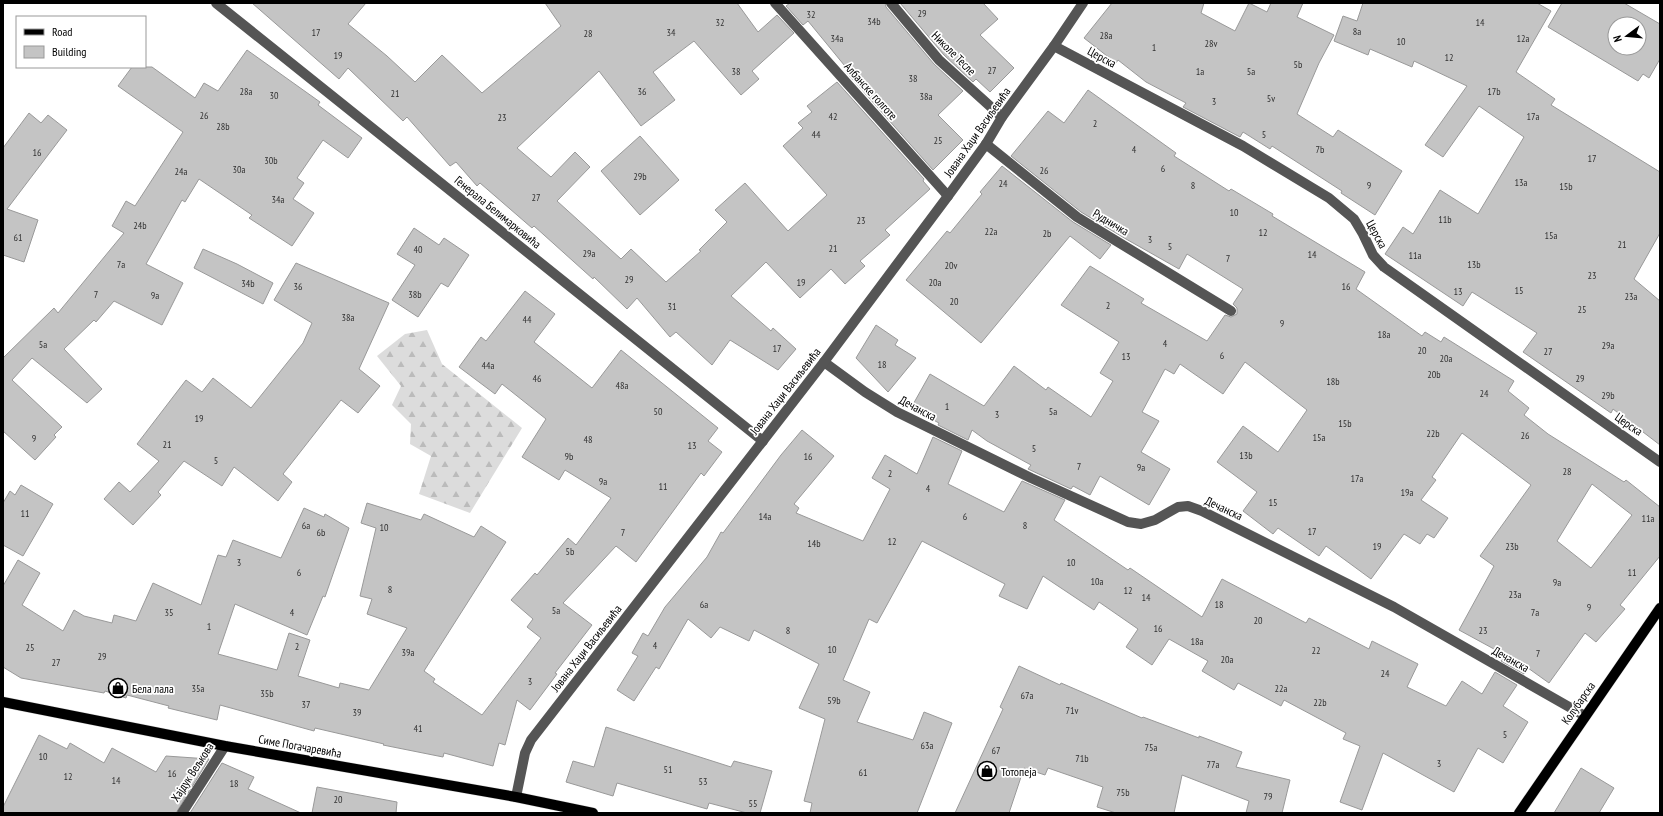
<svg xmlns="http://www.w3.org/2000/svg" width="1663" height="816" viewBox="0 0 1663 816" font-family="'PT Sans Narrow',sans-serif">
  <defs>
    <pattern id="forest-firs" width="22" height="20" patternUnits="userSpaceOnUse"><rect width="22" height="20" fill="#dcdcdc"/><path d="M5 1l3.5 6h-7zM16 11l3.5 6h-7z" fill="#bbb"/></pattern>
  </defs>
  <rect width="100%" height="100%" fill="#fff"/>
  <path fill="url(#forest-firs)" d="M427,330L442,364L522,428L470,513L419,494L431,456L410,444L411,424L392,405L401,386L377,356L405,334Z"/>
  <g fill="#c4c4c4" stroke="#999" fill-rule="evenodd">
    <path d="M252,3H366L348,24L387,56L415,82L442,55L482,93L561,26L545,3H737L758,32L777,15L794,33L752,71L759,79L741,95L694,41L653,72L675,100L641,126L599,71L517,148L551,177L575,152L590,167L557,201L621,259L631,249L666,282L701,251L699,250L727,222L715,210L745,183L788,231L827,195L783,146L803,128L798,123L812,112L807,106L837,82L924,179L923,181L930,189L885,230L890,235L860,261L865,266L845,284L831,269L800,298L766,262L731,296L771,331L773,328L796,349L778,370L730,340L712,365L676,332L670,337L637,298L627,309L594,277L593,279L534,226L532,228L480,183L477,186L456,162L450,166L407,117L403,121L348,68L339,79Z"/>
    <path d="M790,3H885L886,7L934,64L963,91L938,115L963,140L933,170L847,73L849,71L808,21L803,25L786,6Z"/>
    <path d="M900,3H983L998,19L980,35L1014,68L990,92L976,79L973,82L944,55Z"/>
    <path d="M1112,3H1204L1201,13L1235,31L1249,3L1267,12L1271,3H1303L1297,17L1334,35L1319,63L1297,114L1333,137L1338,130L1402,171L1375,215L1341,193L1342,191L1272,146L1270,149L1243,132L1240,137L1183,107L1186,103L1146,82L1118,60L1116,63L1084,38Z"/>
    <path d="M1363,3H1537L1551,11L1516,72L1555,99L1551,105L1660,172V233L1634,279L1660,301V445L1613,409L1611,413L1523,352L1537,333L1472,292L1463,306L1385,254L1403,227L1413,234L1440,190L1478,214L1524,137L1479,106L1443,157L1425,145L1467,86L1414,61L1412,67L1370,49L1368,55L1334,41L1343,16L1357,21Z"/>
    <path d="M1562,3H1624L1660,24V59L1649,78L1643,74L1638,81L1548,27ZM1615,24H1639V48H1615Z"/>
    <path d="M247,50L320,102L318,105L362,138L348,158L323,140L297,178L304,183L293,199L314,213L292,246L249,218L252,215L199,179L185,202L182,200L146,264L183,283L162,325L114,301L96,322L94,320L64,349L102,389L87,403L32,358L12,380L62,427L54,435L56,437L35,460L3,431V358L54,308L58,313L124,233L112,226L126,201L135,206L183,132L118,86L132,67H152L195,98L204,83L218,91Z"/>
    <path d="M1088,90L1176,153L1174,156L1229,191L1231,189L1273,214L1272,216L1365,272L1356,289L1422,336L1425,332L1441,342L1444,337L1514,381L1508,391L1529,408L1524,415L1548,434L1624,482L1626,480L1660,507V556L1620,605L1625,609L1596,642L1585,633L1549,683L1528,668L1524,674L1501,661L1505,655L1459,630L1494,566L1480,556L1531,485L1462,433L1432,477L1436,480L1421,500L1448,518L1434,538L1427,534L1420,544L1404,534L1371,579L1326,546L1319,556L1278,528L1273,534L1243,511L1257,492L1217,462L1243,426L1278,452L1307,410L1245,362L1223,394L1180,364L1174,374L1165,369L1142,412L1159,421L1141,452L1170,469L1149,505L1100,476L1090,495L1073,486L1071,489L1028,469L1031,465L987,441L972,430L968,440L938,425L939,423L911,408L930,374L984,406L1014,366L1046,390L1048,387L1091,417L1113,381L1100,373L1119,342L1061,305L1090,266L1144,299L1141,303L1207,341L1225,315L1231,317L1237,314V308L1233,304L1243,289L1187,254L1179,269L1126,239L1081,212L1011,156L1048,111L1064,123ZM1592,484L1632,515L1591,568L1557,541Z"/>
    <path d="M29,113L41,123L48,115L67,130L7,209L38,220L24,262L3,255V148Z"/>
    <path d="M640,136L679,180L640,215L601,171Z"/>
    <path d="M1002,166L1073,222L1111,245L1100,259L1070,236L981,343L906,280L947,231L950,233L982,194L980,192Z"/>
    <path d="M414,228L439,245L444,238L469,255L448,287L441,283L418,317L392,300L415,265L397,254Z"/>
    <path d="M203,249L237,264L273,283L263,304L194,268Z"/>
    <path d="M296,263L389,303L359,369L380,386L358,413L341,400L283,474L292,482L278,501L234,467L222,486L184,461L158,492L161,495L133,525L104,499L119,482L130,492L159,461L137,444L186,380L202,392L213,378L251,408L303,343L312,323L274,300Z"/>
    <path d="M525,291L555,314L534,342L592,388L621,350L718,428L708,441L722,452L704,476L701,473L636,562L616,546L563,603L592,625L555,673L557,674L530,710L517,700L505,745L499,743L493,766L444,753L443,757L383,745L384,744L315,728L314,731L220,705L217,720L168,708L169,706L127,695L126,698L105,691L104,693L21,678L3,667V586L18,560L40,573L22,605L63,631L74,610L84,616L112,623L114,615L136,621L153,583L201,605L218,555L226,557L233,540L281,558L304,508L324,517L325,514L349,528L325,597L323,596L307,635L235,604L218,654L277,670L289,633L310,640L298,676L339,688L340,683L369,690L407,628L367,614L372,599L360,596L376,528L361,523L367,503L421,520L424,514L474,537L481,526L506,542L424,671L435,679L433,682L482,715L541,638L527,627L533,619L511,600L535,573L537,575L568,538L576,545L611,498L565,470L559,480L522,457L546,419L502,384L495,394L459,367L481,337L486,341Z"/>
    <path d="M876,325L898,340L895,345L916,358L888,392L856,358Z"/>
    <path d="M802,430L834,456L794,504L799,508L796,513L863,541L890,489L872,478L885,455L917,474L933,437L962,451L948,484L1004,512L1022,481L1065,500L1054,520L1128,570L1130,568L1202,617L1222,579L1306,623L1309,618L1369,649L1372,641L1418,664L1407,687L1446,706L1462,681L1482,694L1495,672L1517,685L1503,706L1528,722L1503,763L1478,748L1454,792L1383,753L1362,810L1340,802L1360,746L1343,739L1346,733L1284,700L1281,706L1238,683L1234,690L1202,671L1208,661L1169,639L1152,665L1126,647L1138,629L1099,602L1094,610L1043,576L1027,609L999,596L1005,584L922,541L877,623L869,619L843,680L870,692L857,722L913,740L924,712L952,723L917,813H810L812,803L804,801L825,719L799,708L819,664L754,630L749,641L720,627L711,638L688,619L659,669L656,667L634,701L617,690L638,656L632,653L643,633L648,636L665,607L707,557L721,532L723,533L781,455Z"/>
    <path d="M21,485L53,504L23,556L3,545V503L10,491L15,495Z"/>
    <path d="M1019,666L1060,685L1061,683L1142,718L1143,717L1199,738V736L1242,752L1236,767L1290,780L1282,813H1246L1249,801L1182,775L1174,813H1116L1097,807L1103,787L1048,768L1045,775L1024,768L1009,813H955L1003,709L1000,707Z"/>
    <path d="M606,727L731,767L734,761L772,771L760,813H747L709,803L707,809L617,783L613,796L566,782L573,761L594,767Z"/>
    <path d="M39,735L67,749L70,743L104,763L112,748L156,772L166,756L209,759L176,813H3V807Z"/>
    <path d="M222,763L254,777L248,789L301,813H190Z"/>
    <path d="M1581,768L1614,788L1599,813H1554Z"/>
    <path d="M317,787L397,802L396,813H312Z"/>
  </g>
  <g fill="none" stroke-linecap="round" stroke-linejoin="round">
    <defs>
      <g id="major">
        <path d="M3,702L225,746L516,797L593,813"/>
        <path d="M1519,813L1660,608"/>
      </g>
    </defs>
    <use href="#major" stroke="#dbdbdb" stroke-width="11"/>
    <g stroke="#555" stroke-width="10">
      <path d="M216,3L763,441"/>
      <path d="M775,3L948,196"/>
      <path d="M891,3L939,60L1002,117"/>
      <path d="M1054,46L1243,146L1329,198L1354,219L1363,234L1373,255L1384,267L1660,462"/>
      <path d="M986,144L1077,217L1231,311"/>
      <path d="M824,362L865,392L897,412L1031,478L1128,522L1141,524L1155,520L1178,507L1188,506L1202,511L1394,607L1585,716"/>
      <path d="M516,797L525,753L531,740L824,362L948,196L986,144L1002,117L1054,46L1083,3"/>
      <path d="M182,813L225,746"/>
    </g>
    <use href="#major" stroke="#000" stroke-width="10"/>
  </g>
  <defs>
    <symbol id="shop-ring" viewBox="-11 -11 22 22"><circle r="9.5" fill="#fff" stroke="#000" stroke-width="1.5"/><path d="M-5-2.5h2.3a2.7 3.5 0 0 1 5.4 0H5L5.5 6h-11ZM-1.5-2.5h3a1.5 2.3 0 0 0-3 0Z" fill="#000"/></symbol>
  </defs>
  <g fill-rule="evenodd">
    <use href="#shop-ring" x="107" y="677" width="22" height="22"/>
    <use href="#shop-ring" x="976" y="760" width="22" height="22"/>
  </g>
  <g text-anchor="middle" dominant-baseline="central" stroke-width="3.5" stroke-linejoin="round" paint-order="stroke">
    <g font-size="10" fill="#313131">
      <text x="922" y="13">29</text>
      <text x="811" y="14">32</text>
      <text x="874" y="21">34b</text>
      <text x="720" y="22">32</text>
      <text x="1480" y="22">14</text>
      <text x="1357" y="31">8a</text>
      <text x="316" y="32">17</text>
      <text x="671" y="32">34</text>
      <text x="588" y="33">28</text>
      <text x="1106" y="35">28a</text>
      <text x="837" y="38">34a</text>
      <text x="1523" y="38">12a</text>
      <text x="1401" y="41">10</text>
      <text x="1211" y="43">28v</text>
      <text x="1154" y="47">1</text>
      <text x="338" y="55">19</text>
      <text x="1449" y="57">12</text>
      <text x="1298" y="64">5b</text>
      <text x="992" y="70">27</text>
      <text x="736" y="71">38</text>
      <text x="1200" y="71">1a</text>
      <text x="1251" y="71">5a</text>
      <text x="913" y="78">38</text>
      <text x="246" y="91">28a</text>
      <text x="642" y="91">36</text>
      <text x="1494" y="91">17b</text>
      <text x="395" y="93">21</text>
      <text x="274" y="95">30</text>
      <text x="926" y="96">38a</text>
      <text x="1271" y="98">5v</text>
      <text x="1214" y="101">3</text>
      <text x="204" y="115">26</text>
      <text x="833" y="116">42</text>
      <text x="1533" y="116">17a</text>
      <text x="502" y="117">23</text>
      <text x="1095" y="123">2</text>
      <text x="223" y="126">28b</text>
      <text x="816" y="134">44</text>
      <text x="1264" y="134">5</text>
      <text x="938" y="140">25</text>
      <text x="1134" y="149">4</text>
      <text x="1320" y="149">7b</text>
      <text x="37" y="152">16</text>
      <text x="1592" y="158">17</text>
      <text x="271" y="160">30b</text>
      <text x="1163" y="168">6</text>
      <text x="239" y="169">30a</text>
      <text x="1044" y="170">26</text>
      <text x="181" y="171">24a</text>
      <text x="640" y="176">29b</text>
      <text x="1521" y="182">13a</text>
      <text x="1003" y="183">24</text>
      <text x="1193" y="185">8</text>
      <text x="1369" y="185">9</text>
      <text x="1566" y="186">15b</text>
      <text x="536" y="197">27</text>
      <text x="278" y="199">34a</text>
      <text x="1234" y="212">10</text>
      <text x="1445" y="219">11b</text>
      <text x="861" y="220">23</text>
      <text x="140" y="225">24b</text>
      <text x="991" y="231">22a</text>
      <text x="1263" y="232">12</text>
      <text x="1047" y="233">2b</text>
      <text x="1551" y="235">15a</text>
      <text x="18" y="237">61</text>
      <text x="1150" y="239">3</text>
      <text x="1622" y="244">21</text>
      <text x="1170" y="246">5</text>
      <text x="833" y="248">21</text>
      <text x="418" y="249">40</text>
      <text x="589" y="253">29a</text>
      <text x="1312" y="254">14</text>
      <text x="1415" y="255">11a</text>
      <text x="1228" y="258">7</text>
      <text x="121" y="264">7a</text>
      <text x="1474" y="264">13b</text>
      <text x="951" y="265">20v</text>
      <text x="1592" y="275">23</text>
      <text x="629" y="279">29</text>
      <text x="801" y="282">19</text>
      <text x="935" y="282">20a</text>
      <text x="248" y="283">34b</text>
      <text x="298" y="286">36</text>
      <text x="1346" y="286">16</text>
      <text x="1519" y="290">15</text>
      <text x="1458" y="291">13</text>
      <text x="96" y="294">7</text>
      <text x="415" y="294">38b</text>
      <text x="155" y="295">9a</text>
      <text x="1631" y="296">23a</text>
      <text x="954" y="301">20</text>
      <text x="1108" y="305">2</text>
      <text x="672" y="306">31</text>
      <text x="1582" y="309">25</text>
      <text x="348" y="317">38a</text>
      <text x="527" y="319">44</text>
      <text x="1282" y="323">9</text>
      <text x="1384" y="334">18a</text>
      <text x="1165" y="343">4</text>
      <text x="43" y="344">5a</text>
      <text x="1608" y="345">29a</text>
      <text x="777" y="348">17</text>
      <text x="1422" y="350">20</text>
      <text x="1548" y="351">27</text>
      <text x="1222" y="355">6</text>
      <text x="1126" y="356">13</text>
      <text x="1446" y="358">20a</text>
      <text x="882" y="364">18</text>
      <text x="488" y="365">44a</text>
      <text x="1434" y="374">20b</text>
      <text x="537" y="378">46</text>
      <text x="1580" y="378">29</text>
      <text x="1333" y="381">18b</text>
      <text x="622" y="385">48a</text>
      <text x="1484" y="393">24</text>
      <text x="1608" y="395">29b</text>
      <text x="947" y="406">1</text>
      <text x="658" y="411">50</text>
      <text x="1053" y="411">5a</text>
      <text x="997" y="414">3</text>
      <text x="199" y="418">19</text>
      <text x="1345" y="423">15b</text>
      <text x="1433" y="433">22b</text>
      <text x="1525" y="435">26</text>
      <text x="1319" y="437">15a</text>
      <text x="34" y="438">9</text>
      <text x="588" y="439">48</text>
      <text x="167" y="444">21</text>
      <text x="692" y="445">13</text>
      <text x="1034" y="448">5</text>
      <text x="1246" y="455">13b</text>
      <text x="569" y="456">9b</text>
      <text x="808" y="456">16</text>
      <text x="216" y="460">5</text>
      <text x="1079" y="466">7</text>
      <text x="1141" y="467">9a</text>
      <text x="1567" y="471">28</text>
      <text x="890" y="473">2</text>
      <text x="1357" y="478">17a</text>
      <text x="603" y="481">9a</text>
      <text x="663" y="486">11</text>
      <text x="928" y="488">4</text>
      <text x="1407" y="492">19a</text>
      <text x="1273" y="502">15</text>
      <text x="25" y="513">11</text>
      <text x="765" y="516">14a</text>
      <text x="965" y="516">6</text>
      <text x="1648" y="518">11a</text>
      <text x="306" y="525">6a</text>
      <text x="1025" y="525">8</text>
      <text x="384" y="527">10</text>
      <text x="1312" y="531">17</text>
      <text x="321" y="532">6b</text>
      <text x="623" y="532">7</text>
      <text x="892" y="541">12</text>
      <text x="814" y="543">14b</text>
      <text x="1377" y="546">19</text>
      <text x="1512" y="546">23b</text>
      <text x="570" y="551">5b</text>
      <text x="239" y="562">3</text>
      <text x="1071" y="562">10</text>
      <text x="299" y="572">6</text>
      <text x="1632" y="572">11</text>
      <text x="1097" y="581">10a</text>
      <text x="1557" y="582">9a</text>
      <text x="390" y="589">8</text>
      <text x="1128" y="590">12</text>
      <text x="1515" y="594">23a</text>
      <text x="1146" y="597">14</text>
      <text x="704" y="604">6a</text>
      <text x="1219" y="604">18</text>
      <text x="1589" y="607">9</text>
      <text x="556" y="610">5a</text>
      <text x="169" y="612">35</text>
      <text x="292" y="612">4</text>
      <text x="1535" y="612">7a</text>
      <text x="1258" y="620">20</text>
      <text x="209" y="626">1</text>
      <text x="1158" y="628">16</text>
      <text x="788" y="630">8</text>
      <text x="1483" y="630">23</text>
      <text x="1197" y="641">18a</text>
      <text x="655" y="645">4</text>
      <text x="297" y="646">2</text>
      <text x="30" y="647">25</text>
      <text x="832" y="649">10</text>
      <text x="1316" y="650">22</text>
      <text x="408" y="652">39a</text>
      <text x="1538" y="653">7</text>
      <text x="102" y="656">29</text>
      <text x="1227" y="659">20a</text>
      <text x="56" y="662">27</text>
      <text x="1385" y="673">24</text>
      <text x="530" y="681">3</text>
      <text x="198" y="688">35a</text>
      <text x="1281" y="688">22a</text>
      <text x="267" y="693">35b</text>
      <text x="1027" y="695">67a</text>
      <text x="834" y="700">59b</text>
      <text x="1320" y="702">22b</text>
      <text x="306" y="704">37</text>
      <text x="1072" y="710">71v</text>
      <text x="357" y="712">39</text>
      <text x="418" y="728">41</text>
      <text x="1505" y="734">5</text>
      <text x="927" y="745">63a</text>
      <text x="1151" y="747">75a</text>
      <text x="996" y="750">67</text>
      <text x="43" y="756">10</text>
      <text x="1082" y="758">71b</text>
      <text x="1439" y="763">3</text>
      <text x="1213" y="764">77a</text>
      <text x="668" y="769">51</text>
      <text x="863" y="772">61</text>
      <text x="172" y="773">16</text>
      <text x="68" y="776">12</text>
      <text x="116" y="780">14</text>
      <text x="703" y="781">53</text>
      <text x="234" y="783">18</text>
      <text x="1123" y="792">75b</text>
      <text x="1268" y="796">79</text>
      <text x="338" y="799">20</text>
      <text x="753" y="803">55</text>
    </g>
    <g font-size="12" fill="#000" stroke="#fff">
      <text transform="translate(954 53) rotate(45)">Николе Тесле</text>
      <text transform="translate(1102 57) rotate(28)">Церска</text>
      <text transform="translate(871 91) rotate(48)">Албанске голготе</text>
      <text transform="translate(977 132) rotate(-55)">Јована Хаџи Васиљевића</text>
      <text transform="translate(498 212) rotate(39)">Генерала Белимарковића</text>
      <text transform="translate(1111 222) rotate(31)">Рудничка</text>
      <text transform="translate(1377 234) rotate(61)">Церска</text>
      <text transform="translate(785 391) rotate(-52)">Јована Хаџи Васиљевића</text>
      <text transform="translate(918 408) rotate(28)">Дечанска</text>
      <text transform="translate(1629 424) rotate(35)">Церска</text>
      <text transform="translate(1224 508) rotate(25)">Дечанска</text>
      <text transform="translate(586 648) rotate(-52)">Јована Хаџи Васиљевића</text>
      <text transform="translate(1511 659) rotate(29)">Дечанска</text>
      <text transform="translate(1578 703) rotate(-55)">Колубарска</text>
      <text transform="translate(300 746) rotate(10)">Симе Погачаревића</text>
      <text transform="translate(192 772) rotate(-57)">Хајдук Вељкова</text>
    </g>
    <g font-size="12" fill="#000" stroke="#fff" text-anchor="start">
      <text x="132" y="688">Бела лала</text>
      <text x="1001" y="771">Тотопеја</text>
    </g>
  </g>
  <rect width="1663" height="816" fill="none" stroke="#000000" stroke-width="8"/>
  <rect x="16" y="16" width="130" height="52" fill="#ffffff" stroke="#999999"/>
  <rect x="24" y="29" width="20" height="6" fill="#000000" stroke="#999999"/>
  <text x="52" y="36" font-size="12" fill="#000000">Road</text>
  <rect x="24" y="46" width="20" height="12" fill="#c4c4c4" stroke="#999999"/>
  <text x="52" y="56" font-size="12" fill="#000000">Building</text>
  <g transform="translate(1627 36) rotate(254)"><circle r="19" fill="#ffffff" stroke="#999999"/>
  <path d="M0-3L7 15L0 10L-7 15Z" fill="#000000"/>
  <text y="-6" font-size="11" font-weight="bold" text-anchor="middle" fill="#000000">N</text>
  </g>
</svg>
